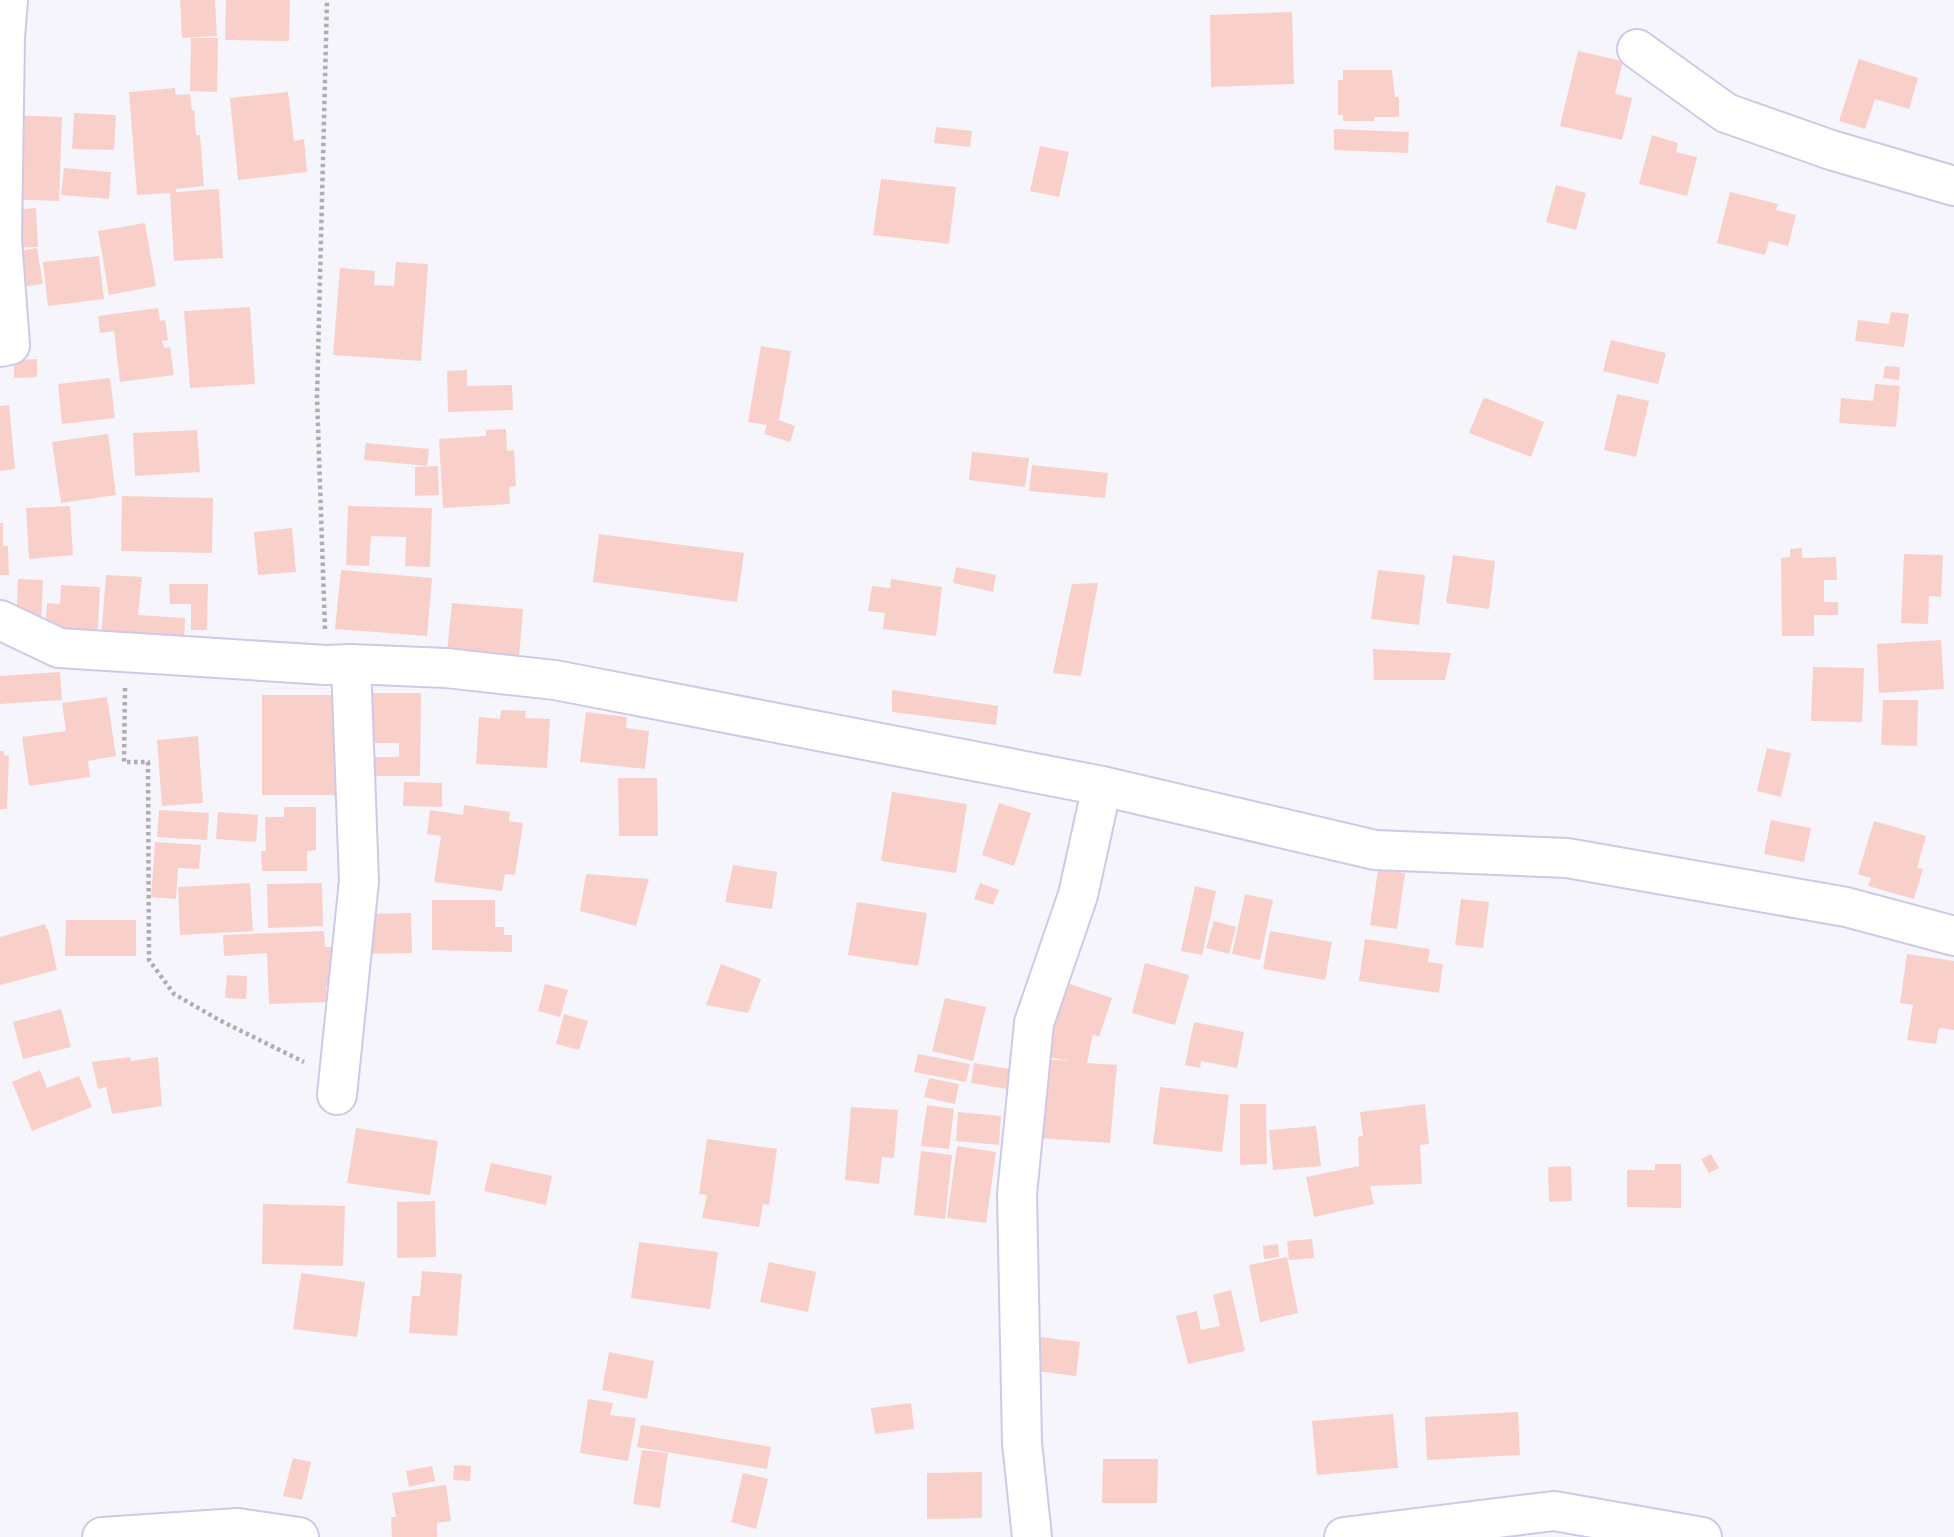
<svg xmlns="http://www.w3.org/2000/svg" width="1954" height="1537" viewBox="0 0 1954 1537" font-family="'Noto Serif',serif">
  <rect width="100%" height="100%" fill="#f6f5fb"/>
  <g fill="#f9d0c9">
    <path d="M180,0H215L217,36L182,38Z"/>
    <path d="M226,0H290L289,41L225,40Z"/>
    <path d="M1292,12L1294,84L1211,87L1210,15Z"/>
    <path d="M191,38H218L217,92L190,91Z"/>
    <path d="M1578,51L1623,61L1615,94L1632,98L1622,140L1560,126Z"/>
    <path d="M1859,59L1918,78L1909,109L1875,99L1865,129L1839,121Z"/>
    <path d="M1343,70H1392L1395,97H1399V117H1374V121H1343V115H1338V80H1343Z"/>
    <path d="M175,88L176,95L190,94L192,110H194L196,135H200L204,186L176,189V192L219,189L223,258L174,261L170,193L137,195L129,92Z"/>
    <path d="M288,92L294,141L304,139L307,172L238,180L230,98Z"/>
    <path d="M74,113L116,115L114,150L72,149Z"/>
    <path d="M7,115L62,117L59,201L4,199Z"/>
    <path d="M936,127L972,131L970,147L934,143Z"/>
    <path d="M1334,129L1409,132L1408,153L1334,150Z"/>
    <path d="M1652,135L1678,143L1676,152L1697,157L1687,196L1639,184Z"/>
    <path d="M1040,146L1069,152L1059,197L1030,191Z"/>
    <path d="M64,168L111,172L109,199L61,195Z"/>
    <path d="M881,179L956,187L949,244L873,235Z"/>
    <path d="M1556,185L1586,193L1576,230L1546,222Z"/>
    <path d="M1730,192L1778,204L1776,210L1796,215L1788,246L1769,241L1765,255L1717,243Z"/>
    <path d="M36,208L38,247L14,248L12,210Z"/>
    <path d="M145,223L156,286L109,295L98,231Z"/>
    <path d="M37,248L43,284L21,287L15,252Z"/>
    <path d="M99,256L104,299L48,306L43,262Z"/>
    <path d="M396,262L428,264L421,361L333,355L340,268L375,271L374,285L394,286Z"/>
    <path d="M250,307L255,384L190,388L184,311Z"/>
    <path d="M158,308L160,321L165,320L168,340L162,341L164,348L170,347L174,375L120,382L114,331L100,333L98,316Z"/>
    <path d="M1891,312L1909,314L1904,347L1855,341L1858,320L1889,324Z"/>
    <path d="M1611,340L1666,353L1658,384L1603,371Z"/>
    <path d="M761,346L791,351L779,420L795,426L790,442L764,434L767,425L748,422Z"/>
    <path d="M37,359V377L14,378V360Z"/>
    <path d="M1885,366L1900,367L1899,380L1883,378Z"/>
    <path d="M467,370V386L512,385L513,410L448,412L447,371Z"/>
    <path d="M110,378L115,418L62,424L58,384Z"/>
    <path d="M1875,384L1900,386L1896,427L1839,423L1841,398L1873,401Z"/>
    <path d="M1617,394L1649,401L1636,457L1604,450Z"/>
    <path d="M1486,398L1544,422L1531,457L1469,433L1483,399Z"/>
    <path d="M9,405L15,469L0,471V406Z"/>
    <path d="M506,429L507,451L514,450L516,486L509,487L510,504L443,508L439,439L486,436V430Z"/>
    <path d="M197,430L200,472L135,476L133,433Z"/>
    <path d="M108,434L116,495L61,503L52,442Z"/>
    <path d="M366,443L429,449L427,466L364,460Z"/>
    <path d="M972,452L1029,458L1025,487L969,480Z"/>
    <path d="M1032,465L1108,473L1105,498L1029,491Z"/>
    <path d="M438,466L439,495L415,496V467Z"/>
    <path d="M122,496L213,498L212,553L121,551Z"/>
    <path d="M70,506L73,555L29,559L26,508Z"/>
    <path d="M348,506L432,508L430,567L405,566L406,537L371,536L369,566L346,565Z"/>
    <path d="M0,523H3V546H8L9,575H0Z"/>
    <path d="M292,528L296,572L258,575L254,532Z"/>
    <path d="M599,534L744,553L737,602L593,582Z"/>
    <path d="M1802,548V558L1836,557L1837,580H1824V602H1838V615H1814V636H1782L1781,558L1790,557V549Z"/>
    <path d="M1904,554L1943,555L1941,597L1929,596L1928,624L1901,623Z"/>
    <path d="M1453,555L1495,561L1489,609L1446,603Z"/>
    <path d="M956,567L996,575L993,592L953,583Z"/>
    <path d="M341,570L432,578L427,636L335,629Z"/>
    <path d="M1378,570L1425,575L1419,625L1371,619Z"/>
    <path d="M106,575L142,577L138,615L185,618L184,644L101,638Z"/>
    <path d="M18,579L43,580L41,625L16,624Z"/>
    <path d="M891,579L942,587L936,636L883,629L885,613L868,611L872,586L890,588Z"/>
    <path d="M1098,583L1081,676L1053,673L1072,584Z"/>
    <path d="M169,584H208L207,630H191V604H170Z"/>
    <path d="M61,585L100,587L97,640L45,638L47,603L60,604Z"/>
    <path d="M452,603L523,609L519,658L447,652Z"/>
    <path d="M1941,640L1944,689L1879,693L1877,644Z"/>
    <path d="M1373,649L1451,653L1445,680H1374Z"/>
    <path d="M1813,667L1864,668L1862,722L1811,721Z"/>
    <path d="M60,672L62,700L0,704V676Z"/>
    <path d="M892,690L998,706L996,725L892,712Z"/>
    <path d="M361,693H421L420,776H360V757H399V743H360Z"/>
    <rect x="262" y="695" width="83" height="100"/>
    <path d="M107,697L116,756L88,761L90,777L29,786L22,737L66,731L62,703Z"/>
    <path d="M1883,700H1918L1917,746L1881,745Z"/>
    <path d="M501,710L526,711L525,718L550,719L547,768L476,764L479,717L500,719Z"/>
    <path d="M586,712L627,717L626,728L649,731L645,769L580,762Z"/>
    <path d="M198,736L203,803L162,806L157,740Z"/>
    <path d="M1767,748L1791,753L1781,797L1757,791Z"/>
    <path d="M0,751H4V755L9,756L7,809H0Z"/>
    <path d="M618,778H657L658,836H619Z"/>
    <path d="M404,782L442,783V807L403,806Z"/>
    <path d="M892,792L967,804L956,873L881,861Z"/>
    <path d="M999,803L1031,813L1014,866L982,855Z"/>
    <path d="M464,805L510,812L509,821L523,823L515,875L505,874L502,891L434,882L441,836L427,834L430,810L463,815Z"/>
    <path d="M284,807H316V850L307,851V871H262L261,851H266L265,817H284Z"/>
    <path d="M159,810L209,813L207,840L157,837Z"/>
    <path d="M218,812L258,815L256,842L216,839Z"/>
    <path d="M1771,820L1811,828L1804,862L1764,854Z"/>
    <path d="M1874,821L1926,836L1917,868L1923,869L1914,899L1868,886L1871,878L1858,874Z"/>
    <path d="M155,842L201,845L199,869L178,868L176,899L151,897Z"/>
    <path d="M733,865L777,872L772,909L725,902Z"/>
    <path d="M1378,870L1405,873L1397,929L1370,925Z"/>
    <path d="M586,874L649,879L636,926L580,911Z"/>
    <path d="M250,883L253,931L180,935L178,887Z"/>
    <path d="M322,883L323,926L268,928L267,884Z"/>
    <path d="M980,883L999,890L993,905L974,899Z"/>
    <path d="M1195,886L1216,891L1202,955L1181,951Z"/>
    <path d="M1245,894L1273,900L1260,960L1232,954Z"/>
    <path d="M1461,899L1489,902L1483,948L1455,945Z"/>
    <path d="M432,900H495V927H504V935H512V952L432,950Z"/>
    <path d="M857,902L927,913L918,966L848,955Z"/>
    <path d="M411,913L412,953L364,954L363,914Z"/>
    <path d="M66,920H136V956H65Z"/>
    <path d="M1214,921L1236,927L1229,954L1206,948Z"/>
    <path d="M45,924L46,929H48L57,970L0,985V937Z"/>
    <path d="M324,931L325,947H334L336,986H326L327,1002L269,1004L267,953L224,956L223,935Z"/>
    <path d="M1270,931L1332,942L1325,980L1263,969Z"/>
    <path d="M1365,939L1430,949L1428,962L1443,964L1439,993L1359,981Z"/>
    <path d="M1907,954L1954,961V1030L1939,1028L1936,1044L1907,1040L1913,1005L1900,1003Z"/>
    <path d="M1145,963L1189,975L1175,1025L1132,1013Z"/>
    <path d="M721,964L761,979L748,1013L706,1005Z"/>
    <path d="M227,975L247,976L246,999L225,998Z"/>
    <path d="M1058,980L1112,998L1099,1037L1093,1034L1087,1063L1117,1065L1110,1143L1038,1138L1046,1059L1069,1061L1039,1055Z"/>
    <path d="M545,984L568,990L560,1017L538,1011Z"/>
    <path d="M945,998L986,1007L973,1061L932,1051Z"/>
    <path d="M61,1009L71,1047L23,1059L13,1022Z"/>
    <path d="M564,1014L588,1021L579,1050L556,1044Z"/>
    <path d="M1194,1022L1244,1032L1237,1068L1201,1061L1200,1068L1185,1065Z"/>
    <path d="M918,1054L970,1064L966,1082L914,1072Z"/>
    <path d="M130,1057L131,1061L158,1057L162,1106L112,1114L106,1087L98,1089L92,1062Z"/>
    <path d="M974,1063L1009,1069L1007,1089L971,1083Z"/>
    <path d="M40,1070L47,1088L79,1076L92,1107L32,1131L12,1082Z"/>
    <path d="M929,1078L959,1084L955,1104L924,1097Z"/>
    <path d="M1160,1087L1229,1095L1222,1152L1153,1144Z"/>
    <path d="M1240,1104H1266L1267,1164L1240,1165Z"/>
    <path d="M1425,1104L1429,1144L1420,1145L1422,1184L1370,1186L1374,1204L1314,1217L1306,1177L1359,1166L1358,1137L1363,1136L1360,1112Z"/>
    <path d="M927,1105L954,1109L949,1149L921,1146Z"/>
    <path d="M851,1107L898,1110L894,1158L882,1157L879,1184L845,1180Z"/>
    <path d="M958,1112L1001,1116L999,1145L956,1141Z"/>
    <path d="M1316,1126L1321,1166L1273,1170L1269,1130Z"/>
    <path d="M356,1128L438,1141L430,1195L347,1183Z"/>
    <path d="M707,1139L777,1149L769,1205L763,1204L759,1227L702,1218L707,1195L699,1194Z"/>
    <path d="M957,1146L996,1152L986,1223L947,1218Z"/>
    <path d="M921,1151L952,1155L945,1219L914,1215Z"/>
    <path d="M1711,1154L1719,1168L1709,1173L1701,1159Z"/>
    <path d="M491,1163L552,1176L546,1205L484,1191Z"/>
    <path d="M1655,1164H1681V1208L1627,1207V1170H1655Z"/>
    <path d="M1571,1166L1572,1201L1549,1202L1548,1167Z"/>
    <path d="M435,1201L436,1257L397,1258V1202Z"/>
    <path d="M263,1204L345,1206L343,1266L262,1264Z"/>
    <path d="M1312,1239L1314,1258L1289,1260L1287,1241Z"/>
    <path d="M639,1242L718,1252L710,1309L631,1298Z"/>
    <path d="M1278,1244L1279,1257L1264,1259L1263,1246Z"/>
    <path d="M1287,1257L1298,1313L1260,1322L1249,1265Z"/>
    <path d="M769,1262L816,1272L808,1312L760,1302Z"/>
    <path d="M422,1271L462,1274L457,1336L409,1333L412,1296H420Z"/>
    <path d="M301,1273L365,1282L357,1337L293,1329Z"/>
    <path d="M1231,1290L1245,1351L1188,1364L1176,1316L1197,1311L1201,1330L1220,1326L1213,1295Z"/>
    <path d="M1033,1336L1080,1342L1076,1376L1029,1370Z"/>
    <path d="M609,1352L654,1361L647,1399L602,1390Z"/>
    <path d="M588,1399L613,1403L610,1415L636,1418L628,1461L580,1453Z"/>
    <path d="M911,1403L914,1429L875,1434L871,1408Z"/>
    <path d="M1518,1412L1520,1455L1427,1460L1425,1417Z"/>
    <path d="M1393,1414L1398,1468L1317,1475L1312,1421Z"/>
    <path d="M641,1425L771,1447L767,1469L637,1447Z"/>
    <path d="M642,1450L668,1453L660,1508L633,1504Z"/>
    <path d="M293,1458L311,1462L302,1500L283,1496Z"/>
    <path d="M1103,1459H1158L1157,1503H1102Z"/>
    <path d="M454,1465L471,1466L470,1481L453,1480Z"/>
    <path d="M432,1466L435,1481L409,1487L406,1471Z"/>
    <path d="M982,1472V1518L927,1519V1473Z"/>
    <path d="M743,1473L768,1479L756,1529L731,1522Z"/>
    <path d="M446,1485L451,1521L437,1523V1537H392L391,1517H396L392,1493Z"/>
  </g>
  <g fill="none" stroke-linecap="round" stroke-linejoin="round">
    <defs>
      <g id="minor">
        <path d="M1637,49L1726,113L1831,150L1954,186"/>
        <path d="M0,347L10,345L2,239L5,37L8,0"/>
        <path d="M0,620L59,648L326,665L351,664L446,668L555,680L1102,786L1375,850L1567,858L1846,907L1954,936"/>
        <path d="M337,1095L359,881L351,664"/>
        <path d="M102,1537L238,1528L299,1537"/>
        <path d="M1032,1537L1022,1443L1017,1194L1034,1023L1078,895L1102,786"/>
        <path d="M1344,1537L1554,1511L1702,1537"/>
      </g>
    </defs>
    <use href="#minor" stroke="#cec9e7" stroke-width="42"/>
    <g stroke="#aeadb4" stroke-width="4.5" stroke-dasharray="3.5 3.5" stroke-linecap="butt">
      <path d="M325,629L317,398L327,0"/>
      <path d="M125,688L124,762H148L149,960L174,994L219,1020L304,1062"/>
    </g>
    <use href="#minor" stroke="#fff" stroke-width="38"/>
  </g>
</svg>
